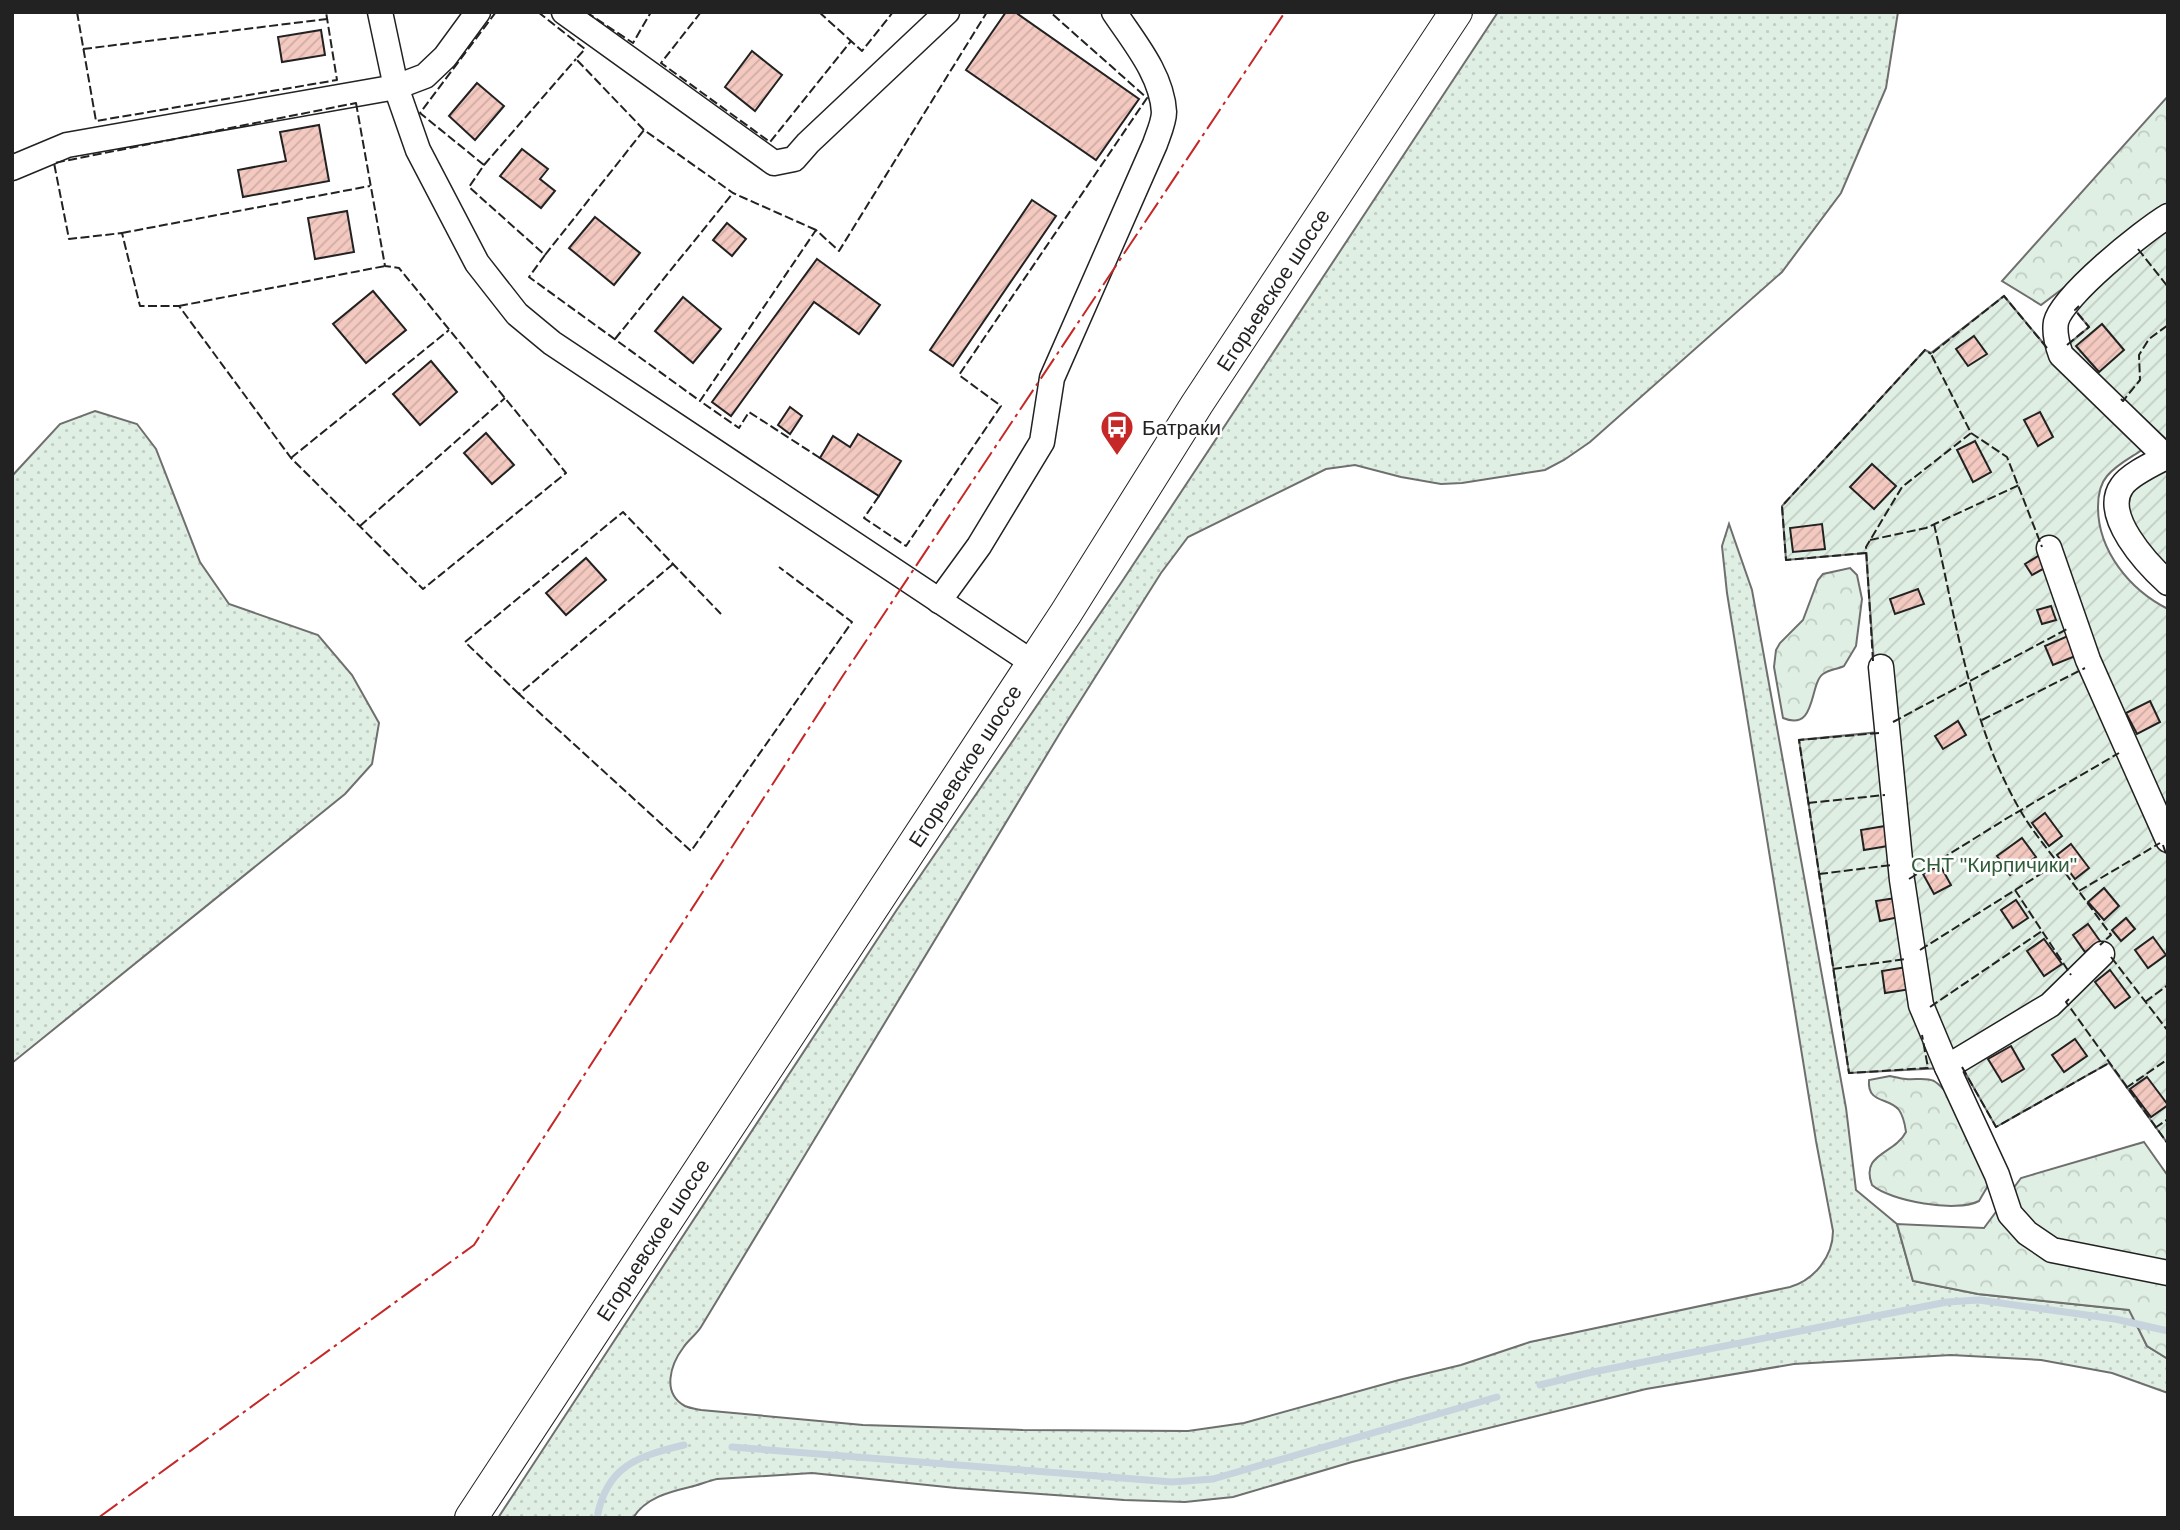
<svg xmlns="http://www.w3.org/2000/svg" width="2180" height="1530" viewBox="0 0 2180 1530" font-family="Arial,sans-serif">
  <defs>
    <pattern id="grass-dots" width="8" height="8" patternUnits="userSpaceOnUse" patternTransform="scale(1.75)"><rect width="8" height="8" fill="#e0efe3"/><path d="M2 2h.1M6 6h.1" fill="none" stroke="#c0cdc2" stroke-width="1.8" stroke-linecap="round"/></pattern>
    <pattern id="forest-crowns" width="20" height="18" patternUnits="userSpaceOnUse" patternTransform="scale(1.75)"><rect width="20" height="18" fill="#e0efe3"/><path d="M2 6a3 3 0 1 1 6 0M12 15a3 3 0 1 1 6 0" fill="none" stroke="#c0cdc2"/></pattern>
    <pattern id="garden-furrows" width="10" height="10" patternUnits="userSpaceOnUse" patternTransform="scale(1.75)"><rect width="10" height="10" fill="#e0efe3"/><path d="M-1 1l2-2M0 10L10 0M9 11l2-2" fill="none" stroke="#c0cdc2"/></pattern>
    <pattern id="building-hatch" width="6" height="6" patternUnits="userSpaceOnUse" patternTransform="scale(1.75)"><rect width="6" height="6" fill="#f3c9c0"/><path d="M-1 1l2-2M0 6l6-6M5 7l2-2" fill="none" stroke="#d0aca5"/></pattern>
  </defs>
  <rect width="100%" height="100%" fill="#fff"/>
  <g fill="url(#grass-dots)" stroke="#6f6f6f" stroke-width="2">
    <path d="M1498,12H1898L1886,88L1841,193L1782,272L1590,442L1564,460L1545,470L1462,483L1441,484L1401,477L1355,465L1326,469L1188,537L1161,573L1063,728L701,1327C696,1335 688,1340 683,1348C671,1364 661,1393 685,1406C689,1408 696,1409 701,1410L863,1425L1023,1430L1188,1431L1244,1423L1399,1380L1461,1365L1530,1342L1790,1287C1814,1280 1833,1257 1833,1231L1816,1141L1727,593L1722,546L1729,524L1752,590L1846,1108L1856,1190L1897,1224L1913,1281L1978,1294L2130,1310L2147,1346L2168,1359V1393L2112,1373L2041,1360L1951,1355L1794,1364L1646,1389L1352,1462L1233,1497L1185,1502L1124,1500L956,1488L812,1473L717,1479C708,1481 699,1485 690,1487C669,1492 645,1498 633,1518H498L896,911L1121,583Z"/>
    <path d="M95,411L137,424L156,449L200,562L229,604L318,635L352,675L379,723L372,764L345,794L12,1063V476L60,424Z"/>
  </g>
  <g fill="url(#forest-crowns)" stroke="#6f6f6f" stroke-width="2">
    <path d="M2168,96V209L2041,305L2002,281Z"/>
    <path d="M1850,568L1857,575L1862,599L1856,646L1844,666C1838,669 1828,670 1823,674C1809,684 1817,732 1783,718L1774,667L1776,650L1780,643L1803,620L1818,580L1823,574Z"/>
    <path d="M1890,1076C1895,1077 1901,1079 1906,1079C1915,1080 1926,1077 1934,1081C1958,1096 1978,1157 1989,1184L1979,1201C1957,1213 1890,1201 1872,1185C1860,1153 1894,1155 1906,1132C1905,1125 1904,1117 1899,1110C1889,1097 1867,1104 1869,1080Z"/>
    <path d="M2144,1142L2168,1176V1359L2147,1346L2129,1310L1978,1294L1913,1281L1897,1224L1984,1228L2021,1178Z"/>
  </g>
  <g fill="url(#garden-furrows)" stroke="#6f6f6f" stroke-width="2">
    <path d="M2168,230V441L2066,346L2089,327L2075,310L2138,249Z"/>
    <path d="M2004,296L2074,380L2142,450C2130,458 2116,465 2107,476C2100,484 2098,496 2098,507C2098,551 2130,590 2168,609V1144L2109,1063L1996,1127L1962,1067L1849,1073L1799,740L1879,732L1866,553L1786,560L1782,506L1925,350L1931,353Z"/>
    <path d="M2168,466V571L2128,520L2125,495Z"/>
  </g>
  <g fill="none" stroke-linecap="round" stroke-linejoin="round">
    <g stroke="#c7d3dd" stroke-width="7">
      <path d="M1540,1385L1588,1373L1947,1302L1979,1300L2115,1319L2168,1331"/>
      <path d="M732,1447L1172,1482L1213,1479L1497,1397"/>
      <path d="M597,1518C606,1466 638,1456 684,1445"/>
    </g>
  </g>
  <g fill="url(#building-hatch)" stroke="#222" stroke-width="2">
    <path d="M1006,12H1015L1139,99L1096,160L966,70Z"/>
    <path d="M321,30L325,55L282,62L278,37Z"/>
    <path d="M752,51L782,75L755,111L725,87Z"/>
    <path d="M477,83L504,106L475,140L449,116Z"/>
    <path d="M319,125L329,181L243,197L238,170L286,161L280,132Z"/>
    <path d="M522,149L548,169L540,179L555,191L541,208L500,176Z"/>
    <path d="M1032,200L1056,216L953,366L930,350Z"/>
    <path d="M347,211L354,252L315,259L308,218Z"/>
    <path d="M595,217L640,253L614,285L569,248Z"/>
    <path d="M727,223L746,239L732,256L713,240Z"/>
    <path d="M817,259L880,305L859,334L814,302L731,416L712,402Z"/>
    <path d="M373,291L406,330L366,363L333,324Z"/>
    <path d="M683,297L721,329L693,363L655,331Z"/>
    <path d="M2102,324L2124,350L2099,372L2076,346Z"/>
    <path d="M1974,336L1987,354L1968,366L1956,349Z"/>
    <path d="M431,361L457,392L420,425L393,394Z"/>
    <path d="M790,407L802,416L790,434L778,425Z"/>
    <path d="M2040,412L2053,437L2038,446L2024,420Z"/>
    <path d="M486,433L514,465L492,484L464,453Z"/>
    <path d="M858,434L901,461L879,496L820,458L833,436L850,447Z"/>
    <path d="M1975,441L1991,472L1973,482L1957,450Z"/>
    <path d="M1872,464L1896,486L1874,509L1850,487Z"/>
    <path d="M1822,524L1825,549L1793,552L1790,528Z"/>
    <path d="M2043,553L2050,565L2032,575L2025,564Z"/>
    <path d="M586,558L606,580L566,615L546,593Z"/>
    <path d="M1918,589L1924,604L1895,614L1890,599Z"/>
    <path d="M2051,606L2056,620L2042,624L2037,610Z"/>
    <path d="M2070,635L2078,655L2053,665L2045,646Z"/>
    <path d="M2150,701L2160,722L2137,734L2126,713Z"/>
    <path d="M1958,721L1966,735L1943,749L1935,736Z"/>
    <path d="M2045,813L2062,836L2049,846L2032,823Z"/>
    <path d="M1885,826L1888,846L1864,850L1861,830Z"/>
    <path d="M2022,838L2036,857L2010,875L1997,856Z"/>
    <path d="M2071,844L2089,868L2075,879L2057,855Z"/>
    <path d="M1940,865L1951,885L1934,894L1923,874Z"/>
    <path d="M2104,888L2119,906L2104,920L2088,902Z"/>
    <path d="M1896,898L1899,917L1880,921L1876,901Z"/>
    <path d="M2016,900L2028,918L2013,928L2001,910Z"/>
    <path d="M2126,918L2135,929L2121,941L2112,930Z"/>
    <path d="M2088,924L2100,941L2085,952L2073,935Z"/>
    <path d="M2153,937L2166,955L2148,968L2135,950Z"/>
    <path d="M2044,939L2062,964L2044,976L2027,951Z"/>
    <path d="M1907,967L1911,989L1885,993L1882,971Z"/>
    <path d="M2110,970L2130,997L2115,1008L2095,982Z"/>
    <path d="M2075,1039L2087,1056L2064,1072L2052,1055Z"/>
    <path d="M2011,1046L2024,1069L2002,1082L1988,1059Z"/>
    <path d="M2147,1077L2168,1105L2151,1117L2130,1089Z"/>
  </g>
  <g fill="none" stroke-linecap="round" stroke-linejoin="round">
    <defs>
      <g id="minor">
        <path d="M380,12L396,87L418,150L477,263L517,314L552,343L1033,663"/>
        <path d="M564,12L774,163L794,159L808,143L947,12"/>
        <path d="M12,168L67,145L396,87L425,76L445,57L478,12"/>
        <path d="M2168,456C2155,463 2130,474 2122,486C2101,515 2147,564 2168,583"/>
        <path d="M2166,457L2061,355C2057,344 2054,333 2056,322C2062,296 2143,231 2168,216"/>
        <path d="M2049,548L2088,660L2168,840"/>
        <path d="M939,601L979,546L1042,442L1052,378L1155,144C1158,135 1164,122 1164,112C1162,75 1134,42 1114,12"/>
        <path d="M1881,667L1902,880L1921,1005L1947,1067L1997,1175L2010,1214L2027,1233L2052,1250L2168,1273"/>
        <path d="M1947,1067L2050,1005L2102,954"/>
      </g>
      <path id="major" d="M471,1518L1066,613L1197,404L1456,12"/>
    </defs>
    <use href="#minor" stroke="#222" stroke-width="27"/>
    <use href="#major" stroke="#222" stroke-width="34"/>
    <use href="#minor" stroke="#fff" stroke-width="24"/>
    <use href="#major" stroke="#fff" stroke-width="32"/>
    <g stroke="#222" stroke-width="2" stroke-dasharray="9 3.5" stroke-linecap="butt">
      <path d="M77,12L96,121L337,80L326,12"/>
      <path d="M496,12L420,113L484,165L469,187L545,255L529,277L700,401"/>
      <path d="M538,12L585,49L576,59L644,130L733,193L816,230"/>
      <path d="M586,12L633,43L651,12"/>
      <path d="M701,12L661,63L770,142L851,41L862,51L893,12"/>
      <path d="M819,12L851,41"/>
      <path d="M83,49L327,19"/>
      <path d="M356,103L385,266L399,268L566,473L423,589L291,458L179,306H140L122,233L69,239L54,163Z"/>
      <path d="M484,165L576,59"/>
      <path d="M122,233L370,186"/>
      <path d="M2138,249L2168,287"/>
      <path d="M545,255L644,130"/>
      <path d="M179,306L385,266"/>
      <path d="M615,339L733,193"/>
      <path d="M2067,345L2089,327L2075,310L2079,306"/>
      <path d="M2121,399L2123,401L2140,380L2139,355L2149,339L2168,325"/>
      <path d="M1971,433L2007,457L2042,547"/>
      <path d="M291,458L449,330"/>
      <path d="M820,458L749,412L739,428L700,401L816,230L839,251L987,12"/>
      <path d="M879,496L864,518L906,546L1001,406L959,375L1147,98L1050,12"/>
      <path d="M1934,524C1956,620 1970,724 2020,810C2031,829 2045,846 2058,863"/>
      <path d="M360,526L505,398"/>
      <path d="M1870,540L1926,528L2019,485"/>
      <path d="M1866,553L1786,560L1782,506L1925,350L1931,354"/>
      <path d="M673,564L519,694L691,851L852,622L779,567"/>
      <path d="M1873,661L1866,547L1902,487L1971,433L1931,354L2004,296L2047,348"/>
      <path d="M519,694L465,642L623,512L721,614"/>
      <path d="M1982,720L2085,668"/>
      <path d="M1893,722L2069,628"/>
      <path d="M1879,733L1799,740L1849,1073L1928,1068L1922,1035"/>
      <path d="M1808,803L1885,795"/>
      <path d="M2163,845L2168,860"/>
      <path d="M1819,874L1892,865"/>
      <path d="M1909,879L2009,817L2119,753"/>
      <path d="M2015,890L2071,975"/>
      <path d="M2079,891L2160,843"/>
      <path d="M1920,950L2058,863L2111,935L2100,945"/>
      <path d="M2111,957L2168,1031"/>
      <path d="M1833,969L1906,959"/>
      <path d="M2069,999L2066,1002L2168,1144"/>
      <path d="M2145,1002L2168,985"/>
      <path d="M1930,1007L2042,931"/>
      <path d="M1962,1067L1996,1127L2109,1063"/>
      <path d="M2126,1088L2168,1059"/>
      <path d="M2155,1128L2168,1119"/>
    </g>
    <path stroke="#c62828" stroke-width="2" stroke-dasharray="24 5 3.5 5" stroke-linecap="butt" d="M98,1518L474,1245L844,674L1285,12"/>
  </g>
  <defs>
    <symbol id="bus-pin" viewBox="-11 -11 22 30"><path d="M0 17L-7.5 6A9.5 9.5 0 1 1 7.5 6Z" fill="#c62828" stroke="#fff"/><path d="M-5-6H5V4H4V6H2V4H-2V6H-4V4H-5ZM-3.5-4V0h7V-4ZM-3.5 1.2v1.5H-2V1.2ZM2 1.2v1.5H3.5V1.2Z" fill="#fff"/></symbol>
  </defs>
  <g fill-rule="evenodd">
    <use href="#bus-pin" x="1098" y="408" width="38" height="52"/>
  </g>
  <g text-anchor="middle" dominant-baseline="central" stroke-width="5" stroke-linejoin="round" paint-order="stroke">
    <g font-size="21" fill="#222" stroke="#fff">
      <text transform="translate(1273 290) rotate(-57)">Егорьевское шоссе</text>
      <text transform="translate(965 766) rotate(-57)">Егорьевское шоссе</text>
      <text transform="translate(653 1240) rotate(-57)">Егорьевское шоссе</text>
    </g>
    <g font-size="21" fill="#222" stroke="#fff" text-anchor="start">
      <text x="1142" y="427">Батраки</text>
    </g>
    <g font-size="21" fill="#2f5e38" stroke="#fff">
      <text x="1994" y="864">СНТ "Кирпичики"</text>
    </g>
  </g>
  <rect width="2180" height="1530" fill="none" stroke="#222222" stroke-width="28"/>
</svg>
